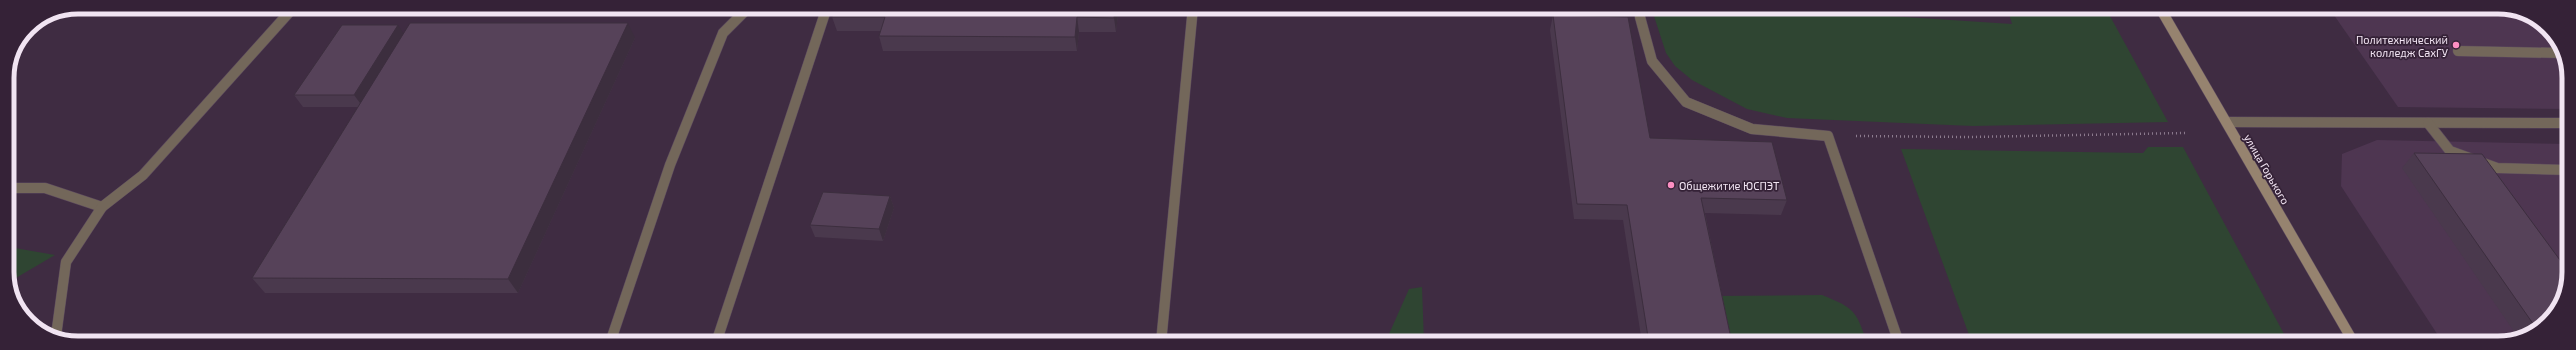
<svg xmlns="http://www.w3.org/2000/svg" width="2576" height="350" viewBox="0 0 2576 350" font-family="'Exo 2',sans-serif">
  <rect width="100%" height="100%" fill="#3f2c42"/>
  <g fill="#4e3651">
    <path d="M2329,8H2507L2545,25L2568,64V109L2398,107Z"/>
    <path d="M2377,140L2568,144V281L2545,325L2498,343H2443L2341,186L2342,154Z"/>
  </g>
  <g fill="#2f4532">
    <path d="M1651,7H1753L2012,24L2007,7H2105L2168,122L1973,126L1787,118L1747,109L1692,80L1675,66L1666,53Z"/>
    <path d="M2148,147H2183L2289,343H1972L1901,149L2143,153Z"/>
    <path d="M9,247L55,255L9,282Z"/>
    <path d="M1422,287L1424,342L1455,343H1385L1409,289Z"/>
    <path d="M1822,295C1854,308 1856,310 1867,343H1723L1714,296Z"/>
  </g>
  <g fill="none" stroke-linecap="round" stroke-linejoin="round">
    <defs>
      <g id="lane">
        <path d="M1640,17L1652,61L1686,102L1752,129L1828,136L1899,343"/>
        <path d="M2458,51L2561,53"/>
        <path d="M2227,122L2568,123"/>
        <path d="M2428,123L2450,151L2497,168L2568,170"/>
        <path d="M8,188H45L102,207"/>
        <path d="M56,336L66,262L102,207L143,175L294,7"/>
        <path d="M610,343L670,165L723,33L749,7"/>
        <path d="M716,343L827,7"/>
        <path d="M1161,343L1193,7"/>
      </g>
      <path id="secondary" d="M2160,8L2354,343"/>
    </defs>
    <use href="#lane" stroke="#5b495e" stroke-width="11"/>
    <use href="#secondary" stroke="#5b495e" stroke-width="11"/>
    <path stroke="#8d7c8f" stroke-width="2.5" stroke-dasharray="1 3" stroke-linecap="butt" d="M1856,136L1970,137L2185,133"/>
    <use href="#lane" stroke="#73675a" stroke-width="10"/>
    <use href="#secondary" stroke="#96836f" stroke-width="10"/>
  </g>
  <g fill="#4a394d">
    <path d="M78,7H84L79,13H50Z"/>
    <path d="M122,7H166L162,12L126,11Z"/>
    <path d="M835,7H1119L1116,32H1079L1077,51H883L879,36L881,31H837L832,17Z"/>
    <path d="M1984,7H2005L2004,9Z"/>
    <path d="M2348,8H2459L2456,11L2350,10Z"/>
    <path d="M1553,15L1650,138L1787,200L1781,215L1705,213L1732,343H1642L1623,220L1574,219L1550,30Z"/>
    <path d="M404,34L635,38L518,293H265L252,278L358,107H303L294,95Z"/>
    <path d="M2414,153L2545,325L2517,336L2402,168Z"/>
    <path d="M890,196L894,208L883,241L815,237L810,225Z"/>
  </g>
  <g fill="#3c2e3e">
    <path d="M78,7H84L79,13L75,8Z"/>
    <path d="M158,7H166L162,12Z"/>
    <path d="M1115,7H1119L1116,32L1114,18Z"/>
    <path d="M1077,17L1079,32L1077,51L1075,37Z"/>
    <path d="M628,23L635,38L518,293L508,279Z"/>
    <path d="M398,25L406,37L363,107L354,95Z"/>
    <path d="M890,196L894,208L883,241L879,229Z"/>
    <path d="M324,336L330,342H320Z"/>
  </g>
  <g fill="#564259" stroke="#3c2e3e">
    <path d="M835,7H1115L1114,18L1077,17L1075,37L879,36L885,17H832Z"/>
    <path d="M1553,15L1628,17L1650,138L1772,142L1787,200L1701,198L1732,343H1649L1627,205L1577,204Z"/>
    <path d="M410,23H628L508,279L252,278Z"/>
    <path d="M342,25H398L354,95H294Z"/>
    <path d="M2414,153L2482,154L2568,271V281L2545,325L2536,328Z"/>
    <path d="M823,192L890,196L879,229L810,225Z"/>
    <path d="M244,334L324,336L320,342H239Z"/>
  </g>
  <g fill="#fc8fc2" stroke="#352237" stroke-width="1.5">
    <circle cx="2456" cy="45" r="4"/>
    <circle cx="1671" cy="185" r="4"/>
  </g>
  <g text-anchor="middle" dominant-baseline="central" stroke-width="3.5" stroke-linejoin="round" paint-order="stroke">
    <g font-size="11" fill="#f1e4f2" stroke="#352237" text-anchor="end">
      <text x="2448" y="39">Политехнический<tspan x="2448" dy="13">колледж СахГУ</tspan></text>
      <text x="1679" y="185" text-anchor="start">Общежитие ЮСПЭТ</text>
    </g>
    <g font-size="11" fill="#f1e4f2" stroke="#352237">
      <text transform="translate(2267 169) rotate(60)">улица Горького</text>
    </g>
  </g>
  <path d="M0 0H2576V350H0ZM78 14H2498A64 64 0 0 1 2562 78V272A64 64 0 0 1 2498 336H78A64 64 0 0 1 14 272V78A64 64 0 0 1 78 14Z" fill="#352237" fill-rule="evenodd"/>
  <path fill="none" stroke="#f1e4f2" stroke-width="5" d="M78 14H2498A64 64 0 0 1 2562 78V272A64 64 0 0 1 2498 336H78A64 64 0 0 1 14 272V78A64 64 0 0 1 78 14Z"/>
</svg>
